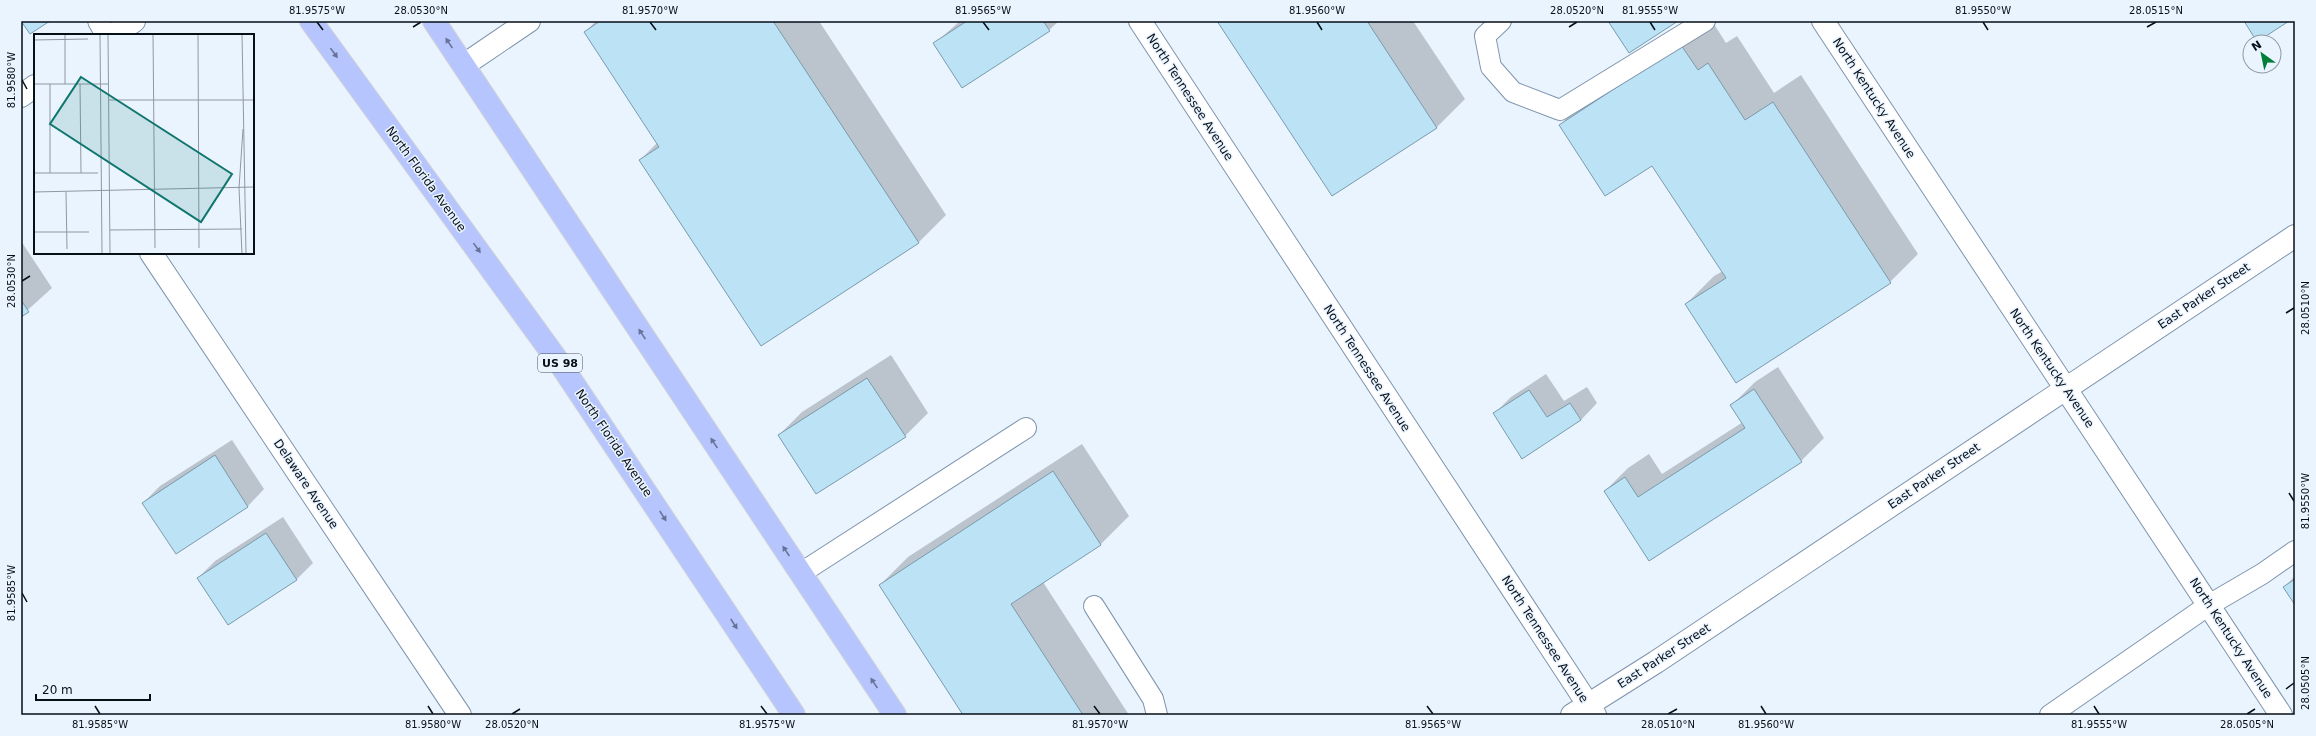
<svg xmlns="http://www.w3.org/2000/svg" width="2316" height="736" viewBox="0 0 2316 736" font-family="'DejaVu Sans',sans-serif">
  <rect width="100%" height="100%" fill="#eaf4ff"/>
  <g fill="#0003">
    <path d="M596,21H819L946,215L918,243L640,160L658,142L585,32Z"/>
    <path d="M960,21H1059L1049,30L934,44Z"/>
    <path d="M1218,21H1413L1465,99L1437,127L1332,195Z"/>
    <path d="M1712,21L1726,43L1737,36L1774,93L1801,75L1918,254L1890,282L1737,382L1686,304L1714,276L1723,271L1653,164L1560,125L1588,97Z"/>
    <path d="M21,241L52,288L21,316Z"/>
    <path d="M891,355L928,413L905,436L779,435L802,412Z"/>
    <path d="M1778,367L1824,438L1801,461L1650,560L1605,491L1628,468L1649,454L1662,474L1743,422L1732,405L1755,382Z"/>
    <path d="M1546,374L1564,401L1587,387L1597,403L1581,420L1494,414L1511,397Z"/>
    <path d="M232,440L264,489L248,506L176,552L143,503L160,486Z"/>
    <path d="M1082,444L1129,516L1101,544L1043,582L1129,715H964L880,585L908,557Z"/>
    <path d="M283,517L313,563L296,580L198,578L215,561Z"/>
    <path d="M2295,576V603L2284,587Z"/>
  </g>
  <g fill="#bce2f6" stroke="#7a9bac">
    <path d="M21,21H50L30,34Z"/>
    <path d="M600,21H773L919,243L761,346L639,160L659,147L584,32Z"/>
    <path d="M967,21H1043L1050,31L962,88L933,43Z"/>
    <path d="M1217,21H1367L1437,128L1332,196Z"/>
    <path d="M1608,21H1678L1629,53Z"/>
    <path d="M2244,21H2289L2257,42Z"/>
    <path d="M1681,45L1698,70L1708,63L1745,120L1773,102L1891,283L1736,383L1685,304L1726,278L1652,166L1605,196L1559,125Z"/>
    <path d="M21,300L29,312L21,317Z"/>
    <path d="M867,378L906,437L816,494L778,435Z"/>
    <path d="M1754,389L1802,462L1649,561L1604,491L1625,477L1638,497L1745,428L1730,405Z"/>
    <path d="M1529,390L1547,417L1570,403L1581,420L1522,459L1493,413Z"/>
    <path d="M215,455L248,507L176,554L142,503Z"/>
    <path d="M1053,471L1101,545L1011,604L1083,715H963L879,585Z"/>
    <path d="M266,533L297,580L228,625L197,578Z"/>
    <path d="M2295,579V605L2283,587Z"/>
  </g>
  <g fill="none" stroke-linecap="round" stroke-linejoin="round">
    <defs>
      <g id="service">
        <path d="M98,21L106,35"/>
        <path d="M1501,21L1485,36L1491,67L1513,92L1560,110L1705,21"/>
        <path d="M801,573L1026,428"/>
        <path d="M1094,606L1153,699L1157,715"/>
        <path d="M2050,715L2209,605L2262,574L2295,551"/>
      </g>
      <g id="minor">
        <path d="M1140,21L1595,715"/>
        <path d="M1823,21L2281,715"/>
        <path d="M113,35L134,21"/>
        <path d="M464,65L529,21"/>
        <path d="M21,96L35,86"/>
        <path d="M151,253L460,715"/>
      </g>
      <path id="tertiary" d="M1572,715L1656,662L2295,236"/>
      <g id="primary">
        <path d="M311,21L563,368L794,715"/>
        <path d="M434,21L895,715"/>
      </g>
    </defs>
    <use href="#service" stroke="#7e94ac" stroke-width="22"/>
    <use href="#minor" stroke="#7e94ac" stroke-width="24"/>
    <use href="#tertiary" stroke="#7e94ac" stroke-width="24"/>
    <use href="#primary" stroke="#d2d4d5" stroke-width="24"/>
    <use href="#service" stroke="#fff" stroke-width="20"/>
    <use href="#minor" stroke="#fff" stroke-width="22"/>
    <use href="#tertiary" stroke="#fff" stroke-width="22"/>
    <use href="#primary" stroke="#b6c5fe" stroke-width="22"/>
  </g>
  <defs><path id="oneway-solid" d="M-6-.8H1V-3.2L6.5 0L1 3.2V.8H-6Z"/></defs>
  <g fill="#677396">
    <use href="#oneway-solid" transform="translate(449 43) rotate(-124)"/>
    <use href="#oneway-solid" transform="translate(334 53) rotate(54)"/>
    <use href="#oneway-solid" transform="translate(477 248) rotate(54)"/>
    <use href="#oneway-solid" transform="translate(642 334) rotate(-124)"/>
    <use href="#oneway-solid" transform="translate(714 443) rotate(-124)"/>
    <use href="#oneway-solid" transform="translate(663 516) rotate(57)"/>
    <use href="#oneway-solid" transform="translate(786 551) rotate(-124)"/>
    <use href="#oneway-solid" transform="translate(734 624) rotate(57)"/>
    <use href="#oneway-solid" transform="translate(874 683) rotate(-124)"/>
  </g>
  <path fill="none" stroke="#060e16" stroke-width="1.5" d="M317,22L323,30M650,22L656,30M983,22L989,30M1317,22L1322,30M1650,22L1655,30M1983,22L1988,30M413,27L421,22M1569,27L1577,22M2147,27L2156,22M22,80L27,89M22,281L30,276M2286,313L2294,308M2289,493L2294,501M22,593L27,602M2286,689L2294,683M95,706L100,714M428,706L433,714M761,706L767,714M1094,706L1100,714M1427,706L1433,714M1761,706L1766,714M2094,706L2099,714M512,714L520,709M1668,714L1677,709M2247,714L2255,709"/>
  <g text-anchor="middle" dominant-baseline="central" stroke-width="3" stroke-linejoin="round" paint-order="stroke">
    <rect fill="#eaf4ff" stroke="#4a535c" stroke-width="1" x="538" y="354" width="44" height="18" rx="3"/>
    <g font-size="11" font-weight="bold" fill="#060e16">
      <text x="560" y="363">US 98</text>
    </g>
    <g font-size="12" fill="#060e16" stroke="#eaf4ff">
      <text transform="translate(1190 97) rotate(57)">North Tennessee Avenue</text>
      <text transform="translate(1874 98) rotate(57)">North Kentucky Avenue</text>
      <text transform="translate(426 179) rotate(54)">North Florida Avenue</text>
      <text transform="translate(2204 296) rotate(-34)">East Parker Street</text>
      <text transform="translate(1367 368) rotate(57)">North Tennessee Avenue</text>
      <text transform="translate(2052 368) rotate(56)">North Kentucky Avenue</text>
      <text transform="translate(614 443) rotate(56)">North Florida Avenue</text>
      <text transform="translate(1934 476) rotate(-34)">East Parker Street</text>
      <text transform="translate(306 484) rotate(56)">Delaware Avenue</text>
      <text transform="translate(2231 638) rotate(57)">North Kentucky Avenue</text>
      <text transform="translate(1545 639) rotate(57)">North Tennessee Avenue</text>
      <text transform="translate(1664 656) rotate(-33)">East Parker Street</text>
    </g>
  </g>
  <g transform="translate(34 34)">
    <rect width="220" height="220" fill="#eaf4ff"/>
    <path fill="none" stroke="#8f98a2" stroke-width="1" d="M31,0V50M66,0L68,220M74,0L76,220M119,0L121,214M164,0L165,214M208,0L212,220M0,6L54,5M0,50H74M16,50V139M46,50L47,139M75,66H220M0,139H64M0,158L220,153M32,158L33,215M76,196L208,195M0,198H55M208,220L205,154L209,95"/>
    <path fill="#0f766e" fill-opacity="0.15" stroke="#0f766e" stroke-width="2" d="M47,43L198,140L167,188L16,90Z"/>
    <rect width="220" height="220" fill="none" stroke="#060e16" stroke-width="2"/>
  </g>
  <rect width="2316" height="736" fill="none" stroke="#eaf4ff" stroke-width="44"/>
  <g transform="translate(2262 54) rotate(327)"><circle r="19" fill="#eaf4ff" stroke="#8f98a2"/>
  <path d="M0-3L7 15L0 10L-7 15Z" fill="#007f38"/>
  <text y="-6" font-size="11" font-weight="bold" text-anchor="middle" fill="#060e16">N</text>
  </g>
  <path d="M36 694v6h114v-6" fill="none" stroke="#060e16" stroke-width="2"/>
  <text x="42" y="694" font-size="12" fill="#060e16" stroke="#eaf4ff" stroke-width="3" paint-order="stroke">20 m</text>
  <rect x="22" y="22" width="2272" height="692" fill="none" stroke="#060e16" stroke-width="1.5"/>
  <g font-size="10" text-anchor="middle" fill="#060e16">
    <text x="317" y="14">81.9575°W</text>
    <text x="421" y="14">28.0530°N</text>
    <text x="650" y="14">81.9570°W</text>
    <text x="983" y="14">81.9565°W</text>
    <text x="1317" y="14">81.9560°W</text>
    <text x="1577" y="14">28.0520°N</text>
    <text x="1650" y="14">81.9555°W</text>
    <text x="1983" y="14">81.9550°W</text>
    <text x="2156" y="14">28.0515°N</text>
    <text transform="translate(11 80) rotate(-90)" y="4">81.9580°W</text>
    <text transform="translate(11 281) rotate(-90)" y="4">28.0530°N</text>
    <text transform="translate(2305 308) rotate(-90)" y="4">28.0510°N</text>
    <text transform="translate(2305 501) rotate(-90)" y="4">81.9550°W</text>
    <text transform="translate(11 593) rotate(-90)" y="4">81.9585°W</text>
    <text transform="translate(2305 683) rotate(-90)" y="4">28.0505°N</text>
    <text x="100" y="728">81.9585°W</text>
    <text x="433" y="728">81.9580°W</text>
    <text x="512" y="728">28.0520°N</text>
    <text x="767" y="728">81.9575°W</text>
    <text x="1100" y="728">81.9570°W</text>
    <text x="1433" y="728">81.9565°W</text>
    <text x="1668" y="728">28.0510°N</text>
    <text x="1766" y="728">81.9560°W</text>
    <text x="2099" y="728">81.9555°W</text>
    <text x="2247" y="728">28.0505°N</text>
  </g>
</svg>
